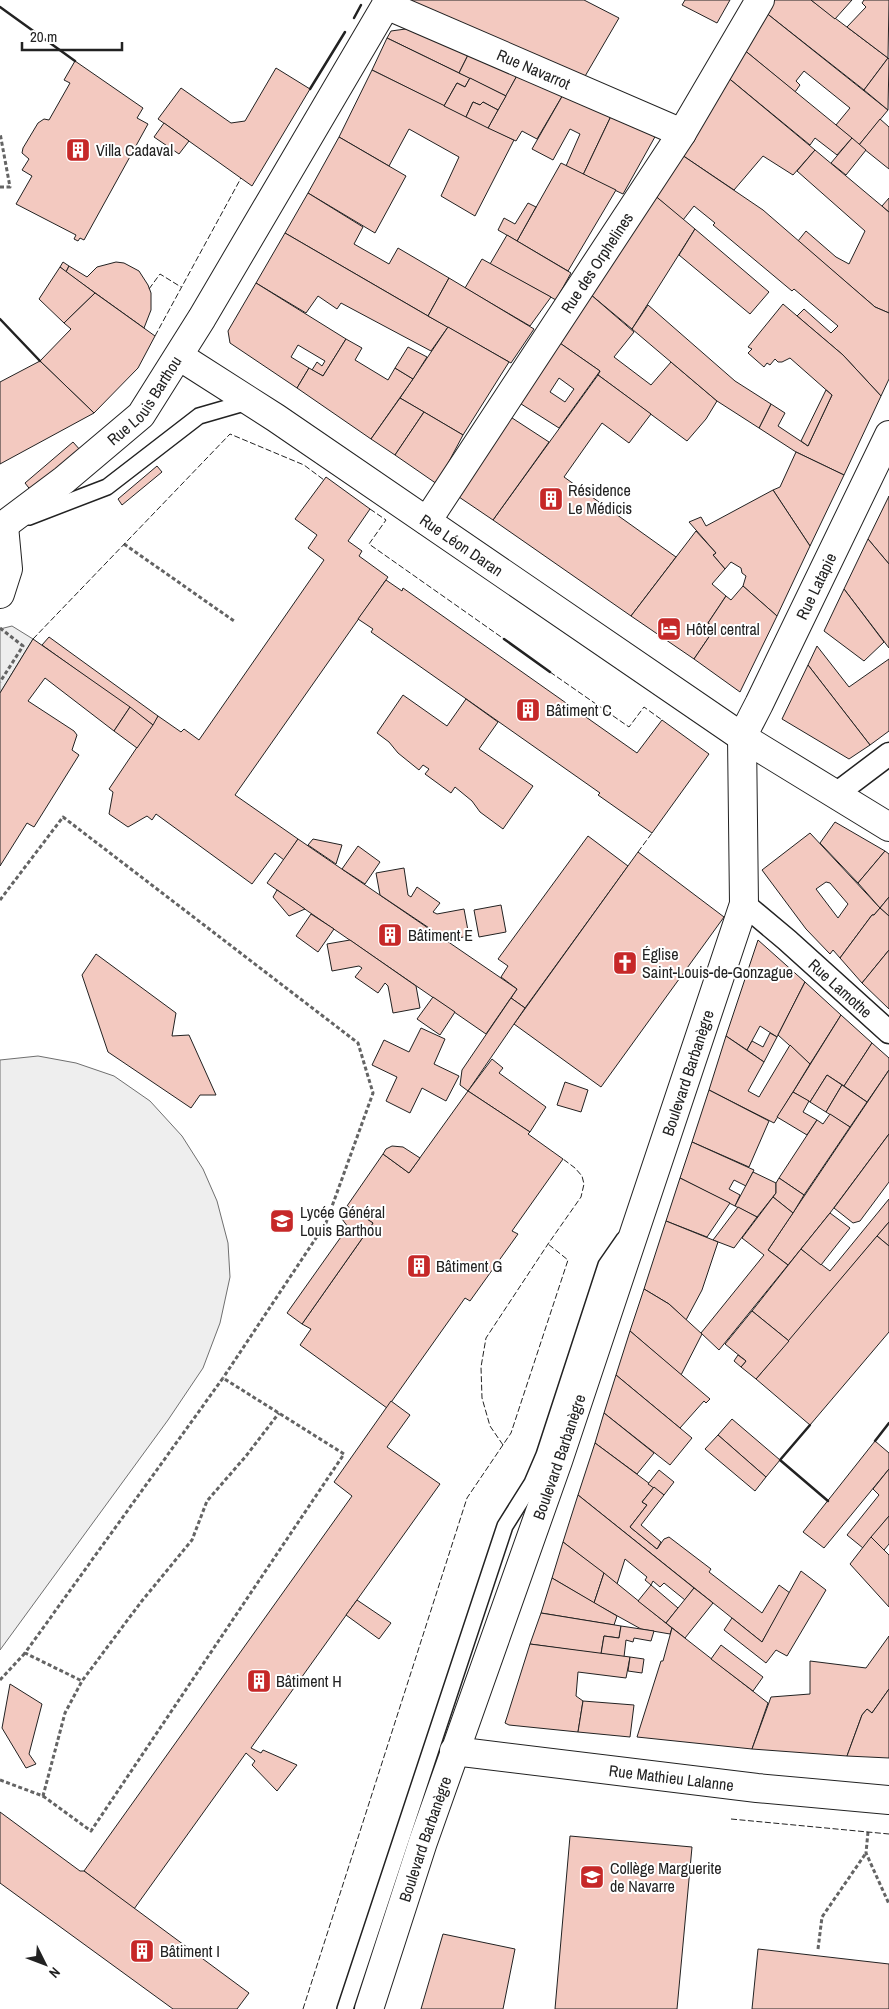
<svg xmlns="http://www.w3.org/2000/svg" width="889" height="2009" viewBox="0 0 889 2009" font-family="'Archivo Narrow',sans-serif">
  <rect width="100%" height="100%" fill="#fff"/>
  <g fill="#eee" stroke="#6f6f6f">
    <path d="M12,626L33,639L0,693V629Z"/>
    <path d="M38,1056L76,1063L114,1076L150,1101L182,1136L203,1169L217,1201L228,1243L230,1277L220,1323L203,1368L168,1420L0,1650V1060Z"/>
  </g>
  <g fill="#f3c9c0" stroke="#222" fill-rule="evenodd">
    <path d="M412,0H584L619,18L584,78L411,3Z"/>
    <path d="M685,0H730L717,23L682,5Z"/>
    <path d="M773,0H811L888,58L864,90L765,12Z"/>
    <path d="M811,0H852L835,19Z"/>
    <path d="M864,0H889L888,58L847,27L866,7L862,3Z"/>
    <path d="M765,12L888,110L859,145L836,125L850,108L804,71L796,81L800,85L795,92L743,49Z"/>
    <path d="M420,27L470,51L459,73L387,38L391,31Z"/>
    <path d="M387,38L459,73L470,78L465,87L457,83L444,106L372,70Z"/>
    <path d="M743,49L852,138L837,155L815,138L810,145L726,76Z"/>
    <path d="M470,51L519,72L506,96L459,73Z"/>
    <path d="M888,58L889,59L888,110L864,90Z"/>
    <path d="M75,61L143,108L137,118L148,124L84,240L80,238L78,241L74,239L76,235L16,204L32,176L22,170L29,159L22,153L23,148L38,123L44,119L49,120L70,83L64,80Z"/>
    <path d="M276,68L310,89L252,186L158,119L181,88L231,123L245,121Z"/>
    <path d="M372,70L514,140L475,216L441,196L459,157L409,129L389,166L339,137Z"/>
    <path d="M519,72L564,93L537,139L522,131L516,141L488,128Z"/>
    <path d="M726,76L815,150L793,175L763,156L734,190L679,153Z"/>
    <path d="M470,78L506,96L498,110L483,102L480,105L473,102L466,117L444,106L457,83L465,87Z"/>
    <path d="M564,93L612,114L583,175L566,166L580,134L570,129L553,160L532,149Z"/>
    <path d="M473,102L480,105L483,102L498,110L488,128L466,117Z"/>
    <path d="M612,114L656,135L623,194L583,175Z"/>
    <path d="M880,119L889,127V169L859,145Z"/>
    <path d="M164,123L189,141L179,154L154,137Z"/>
    <path d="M339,137L406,176L375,233L308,193Z"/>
    <path d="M852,138L866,150L846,175L831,163Z"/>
    <path d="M815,150L889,212V313L875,307L798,241L806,231L836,257L849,264L865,231L797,171Z"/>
    <path d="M679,153L763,210L875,307L889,313V379L881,396L843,355L797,316L804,309L831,333L838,326L794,289L792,291L713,225L715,223L694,206L683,220L653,194Z"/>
    <path d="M561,163L616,190L568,271L517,241Z"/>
    <path d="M308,193L363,227L354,244L389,264L398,248L449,278L428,316L285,233Z"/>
    <path d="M653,194L695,229L632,329L590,294Z"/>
    <path d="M889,198V212L882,206Z"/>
    <path d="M528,203L536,207L517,241L498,230L504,218L515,224Z"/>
    <path d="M695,229L769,292L750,314L679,255Z"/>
    <path d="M285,233L428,316L448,327L431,351L341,303L337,309L318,296L306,313L256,283Z"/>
    <path d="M507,235L571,273L556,300L490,264Z"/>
    <path d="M482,259L551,297L530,326L465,288Z"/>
    <path d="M63,262L69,266L66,272L60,267Z"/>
    <path d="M116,262L124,263L139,271L148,285L151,293V310L144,328L66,272L69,266L87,277L97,267Z"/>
    <path d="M60,267L95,293L64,323L39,299Z"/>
    <path d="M449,278L534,329L511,363L428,316Z"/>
    <path d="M256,283L346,339L323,376L312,370L317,362L322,366L325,361L298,345L291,357L309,368L297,388L230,343L228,331Z"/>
    <path d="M95,293L155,336L138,368L94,413L40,361L71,329L64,323Z"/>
    <path d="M590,294L634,332L614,357L651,385L671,362L717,401L706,419L687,441L598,375L600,371L554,339Z"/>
    <path d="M783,304L843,355L881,396L844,475L796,452L759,428L771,404L785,413L778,426L808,446L832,395L790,358L782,362H778L775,359L770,365L767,363L764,367L748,353L752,349L748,347Z"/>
    <path d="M648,305L735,381L771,404L759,428L717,401L632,329Z"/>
    <path d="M448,327L509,362L463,435L400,398Z"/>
    <path d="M346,339L362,348L355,360L388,380L395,368L413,379L371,439L297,388L309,368L323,376Z"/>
    <path d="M557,341L600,371L559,428L518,402ZM559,378L574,389L565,402L550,392Z"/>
    <path d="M408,347L427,357L413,379L395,368Z"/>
    <path d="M40,361L94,413L0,464V382Z"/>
    <path d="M598,375L651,414L629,443L602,423L564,477L676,557L631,616L493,520Z"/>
    <path d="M826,390L832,395L808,446L801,441Z"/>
    <path d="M400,398L424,412L395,455L371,439Z"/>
    <path d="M424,412L463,435L437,484L395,455Z"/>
    <path d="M506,414L549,442L493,520L459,497Z"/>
    <path d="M73,442L81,451L32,492L25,483Z"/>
    <path d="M796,452L844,475L810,546L773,490L780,487Z"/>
    <path d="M157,466L162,472L122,505L118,499Z"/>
    <path d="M326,477L370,509L348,541L362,551L359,556L388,577L235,795L298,839L284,860L275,853L252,884L156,814L152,820L147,816L128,827L109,814L113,792L109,789L158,716L181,732L184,729L199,740L324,560L308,548L317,535L295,519Z"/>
    <path d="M773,490L810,546L777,616L743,586L746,576L742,573L741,568L731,562L725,569L713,555L716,553L689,522L701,517L706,526Z"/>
    <path d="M889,496V564L868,539Z"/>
    <path d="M696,531L716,553L713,555L725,569L712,584L726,596L708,623L715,628L694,659L631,616Z"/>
    <path d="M868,539L889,564V648L844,589Z"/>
    <path d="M386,580L402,591L403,588L637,753L662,720L709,754L652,833L598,795L600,793L371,632L373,629L358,619Z"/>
    <path d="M743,586L777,616L740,692L694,659L715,628L708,623L726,596L731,600Z"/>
    <path d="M844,589L884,642L864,661L824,631Z"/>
    <path d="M49,637L158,716L153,725L42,645Z"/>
    <path d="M33,639L130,707L114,731L45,678L28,701L74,731L77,735L72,750L79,755L34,827L27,823L0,866V693Z"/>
    <path d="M817,646L849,687L889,659V731L870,745L808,665Z"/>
    <path d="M808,665L870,745L849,759L782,719Z"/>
    <path d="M403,695L447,726L466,699L498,722L479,749L533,786L503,829L480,812L472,801L455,787L451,793L425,774L429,769L423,765L419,770L398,753L389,742L377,733Z"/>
    <path d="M130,707L153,725L137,748L114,731Z"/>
    <path d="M835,822L885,851L858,883L820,843Z"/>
    <path d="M810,833L880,908L874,915H872L840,958L833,950L830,954L806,929L762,870ZM826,882L830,883L848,904L838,918L816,889Z"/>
    <path d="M588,836L628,866L525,1008L511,998L517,989L501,977L508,966L498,959Z"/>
    <path d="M298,839L517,989L486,1034L267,883Z"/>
    <path d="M313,839L342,845L336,864L308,845Z"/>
    <path d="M358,846L380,862L365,884L342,869Z"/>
    <path d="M885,851L889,854V897L880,908L858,883Z"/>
    <path d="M638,852L724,917L601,1087L514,1024Z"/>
    <path d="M404,868L408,895L411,897L417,887L440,903L433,912L437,914L464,909L469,936L447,940L380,895L376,873Z"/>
    <path d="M277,890L292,900L305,909L289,916L273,897Z"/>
    <path d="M889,897V916L880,908Z"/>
    <path d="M501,905L506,932L479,937L474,910Z"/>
    <path d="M880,908L889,916V950L862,983L840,958L872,915H874Z"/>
    <path d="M311,914L334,929L318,952L296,936Z"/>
    <path d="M350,940L416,986L420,1008L393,1013L388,986L385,983L378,993L355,977L362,968L359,966L332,971L327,944Z"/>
    <path d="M758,940L805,982L778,1035L777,1037L760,1026L747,1050L726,1036Z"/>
    <path d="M889,950V1009L862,983Z"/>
    <path d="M96,954L176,1013L172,1036L189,1035L216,1095H200L191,1108L108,1052L82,975Z"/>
    <path d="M805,982L841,1015L810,1064L778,1035Z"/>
    <path d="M433,997L455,1012L440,1035L417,1019Z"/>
    <path d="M511,998L525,1008L468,1091L460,1085L462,1070Z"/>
    <path d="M841,1015L872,1043L844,1086L827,1075L810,1102L793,1092Z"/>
    <path d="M421,1028L445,1039L434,1064L459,1076L446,1101L422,1088L410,1113L386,1101L397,1077L372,1065L384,1040L409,1052Z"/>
    <path d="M770,1033L777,1037L764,1062L747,1050L752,1041L763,1047Z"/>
    <path d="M726,1036L764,1062L748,1091L759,1097L790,1045L810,1064L774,1123L709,1090Z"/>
    <path d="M872,1043L889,1058V1070L867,1102L844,1086Z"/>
    <path d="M492,1059L503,1068L499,1073L546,1107L530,1132L468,1091Z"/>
    <path d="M889,1070V1134L830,1213L788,1265L768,1250Z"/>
    <path d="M827,1075L842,1085L826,1112L810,1102Z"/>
    <path d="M565,1082L588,1090L581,1112L557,1105Z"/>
    <path d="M842,1085L867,1102L850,1127L826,1112Z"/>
    <path d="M709,1090L769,1121L749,1167L692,1142Z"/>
    <path d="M468,1091L530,1132L528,1134L563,1159L512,1231L518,1234L470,1301L465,1298L387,1408L300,1345L311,1329L302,1324L373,1223L347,1206L383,1154L409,1173Z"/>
    <path d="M793,1092L809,1101L803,1112L817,1120L807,1135L777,1117Z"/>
    <path d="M830,1114L850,1127L804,1195L779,1178L817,1120L823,1124Z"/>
    <path d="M889,1134V1182L860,1221L853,1223L834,1208Z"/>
    <path d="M692,1142L754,1170L746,1186L734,1180L729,1189L740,1195L735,1206L680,1178Z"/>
    <path d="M392,1146L403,1147L420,1158L409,1173L383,1154L386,1149Z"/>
    <path d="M753,1172L776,1183V1193L757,1217L735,1206Z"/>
    <path d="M680,1178L730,1203L707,1237L666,1221Z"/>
    <path d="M779,1178L804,1195L793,1213L773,1197L776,1193V1183Z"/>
    <path d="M773,1197L793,1213L768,1250L788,1265L719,1350L701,1333L764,1255L742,1238Z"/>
    <path d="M889,1199V1222L789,1341L752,1311L801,1249L830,1271Z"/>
    <path d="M347,1206L373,1223L302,1324L287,1313L348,1227L342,1219V1213Z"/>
    <path d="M738,1207L757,1217L734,1248L713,1240Z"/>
    <path d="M830,1213L850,1228L821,1265L801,1249Z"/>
    <path d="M666,1221L718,1242L702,1290L686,1320L669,1304L644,1289Z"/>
    <path d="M889,1222V1246L877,1236Z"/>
    <path d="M877,1236L889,1246V1332L810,1425L756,1379Z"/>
    <path d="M644,1289L669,1304L702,1334L681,1375L630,1331Z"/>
    <path d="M752,1311L789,1341L756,1379L741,1367L746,1361L725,1344Z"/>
    <path d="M630,1331L710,1399L706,1403L704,1401L680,1428L616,1375Z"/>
    <path d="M738,1355L746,1361L741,1367L734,1361Z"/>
    <path d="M616,1375L692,1438L670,1465L604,1413Z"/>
    <path d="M391,1401L410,1415L387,1447L440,1484L251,1748L261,1753L263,1750L297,1765L277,1791L252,1765L255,1761L246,1753L134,1909L84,1871L352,1496L334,1482Z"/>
    <path d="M604,1413L654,1453L637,1474L595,1443Z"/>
    <path d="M732,1419L780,1460L766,1477L718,1435Z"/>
    <path d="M718,1435L766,1477L755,1491L705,1449Z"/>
    <path d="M875,1441L889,1453V1469L824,1548L803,1532Z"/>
    <path d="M595,1443L654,1487L642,1502L647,1505L630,1527L657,1549L664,1539L669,1537L711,1569L709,1572L762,1613L779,1585L790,1593L762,1642L578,1495Z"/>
    <path d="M889,1469V1516L863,1548L847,1535L879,1495L873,1489Z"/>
    <path d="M659,1470L674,1482L664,1495L648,1484Z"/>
    <path d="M654,1487L664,1495L641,1525L661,1542L657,1549L630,1527L647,1505L642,1502Z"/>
    <path d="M578,1495L694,1588L685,1600L664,1583L660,1587L653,1581L651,1585L645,1580L647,1577L625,1559L617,1584L563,1542Z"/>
    <path d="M889,1516V1544L884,1550L871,1537Z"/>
    <path d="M871,1537L889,1555V1607L850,1564Z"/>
    <path d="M563,1542L604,1573L594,1603L552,1578Z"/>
    <path d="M801,1571L826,1590L787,1656L776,1650L766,1663L724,1630L732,1618L762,1642Z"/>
    <path d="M604,1573L672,1628L670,1634L641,1629L594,1603Z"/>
    <path d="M552,1578L617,1616L614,1625L541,1613Z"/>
    <path d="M651,1585L678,1608L666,1623L638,1601Z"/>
    <path d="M694,1588L713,1603L685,1638L666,1623Z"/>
    <path d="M357,1600L391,1623L379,1639L346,1615Z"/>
    <path d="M541,1613L621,1626L619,1638L604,1636L601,1654L530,1644Z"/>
    <path d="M621,1626L654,1631L651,1641L634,1638L633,1642L626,1640L624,1657L601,1654L604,1636L619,1638Z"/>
    <path d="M672,1628L768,1703L752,1749L637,1737L661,1661H663Z"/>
    <path d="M889,1636V1689L872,1713L867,1709L862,1715L847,1756L752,1749L771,1697L810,1694V1661L866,1668Z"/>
    <path d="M530,1644L630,1657L626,1678L578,1672L576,1696L583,1701L578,1732L509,1725L505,1723L507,1717Z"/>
    <path d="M721,1645L763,1677L753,1691L711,1659Z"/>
    <path d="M630,1657L644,1659L642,1673L628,1671Z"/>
    <path d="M10,1684L42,1704L29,1754L36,1764L26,1768L2,1728Z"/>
    <path d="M889,1689V1758L847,1756L862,1715L867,1709L872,1713Z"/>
    <path d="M583,1701L634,1705L630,1737L578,1732Z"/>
    <path d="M0,1812L80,1871H84L249,1993L237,2009H173L0,1883Z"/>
    <path d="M570,1836L692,1847L677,2009H555Z"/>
    <path d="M443,1934L515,1949L503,2009H421Z"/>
    <path d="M758,1949L889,1964V2009H752Z"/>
  </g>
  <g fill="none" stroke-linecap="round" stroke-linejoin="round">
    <defs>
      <g id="service">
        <path d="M29,517L107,487L199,416L251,401"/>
        <path d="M345,2009L505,1526L532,1483L544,1455L606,1265L624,1239"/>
      </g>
      <g id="pedestrian">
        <path d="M836,794L889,754"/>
        <path id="s1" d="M744,904L787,940L889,1032"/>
      </g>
      <g id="minor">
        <path id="s2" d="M386,5L682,133"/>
        <path id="s3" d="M179,356L276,418L742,737L889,827"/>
        <path id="s4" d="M427,521L682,133L760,0"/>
        <path id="s5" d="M0,528L64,480L141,415L202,318L389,0"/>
        <path d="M0,594L8,569L4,526"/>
        <path id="s6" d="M454,1751L757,1788L889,1800"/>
        <path id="s7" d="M369,2009L423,1842L558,1461L744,904L742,737L759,704L889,435"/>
      </g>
    </defs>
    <use href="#service" stroke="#222" stroke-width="18"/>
    <use href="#pedestrian" stroke="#222" stroke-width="25"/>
    <use href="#minor" stroke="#222" stroke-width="30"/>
    <g stroke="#646464" stroke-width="3" stroke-dasharray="4 2.5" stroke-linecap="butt">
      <path d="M0,187H10L0,133"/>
      <path d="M124,544L234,621"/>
      <path d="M0,628L23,646L0,682"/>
      <path d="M0,900L63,817L358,1043L373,1093L326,1223L223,1378"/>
      <path d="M0,1680L25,1653"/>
      <path d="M0,1780L43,1796L65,1713L82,1681L141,1602L192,1540L207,1501L246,1456L279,1413"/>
      <path d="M43,1796L91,1831L344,1454L223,1378L25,1653L82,1681"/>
      <path d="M868,1832L866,1853L889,1904"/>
      <path d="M818,1949L822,1917L866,1853"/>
    </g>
    <use href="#service" stroke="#fff" stroke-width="15"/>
    <use href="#pedestrian" stroke="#fff" stroke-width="22"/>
    <use href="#minor" stroke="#fff" stroke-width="28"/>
    <g stroke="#222" stroke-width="1" stroke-dasharray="6 2.5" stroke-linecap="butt">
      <path d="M149,289L160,274L181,287"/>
      <path d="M155,336L241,178"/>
      <path d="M370,509L386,520L369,544L504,639"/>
      <path d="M33,639L230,434L304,465L324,480"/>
      <path d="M550,672L629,727L644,707L662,720"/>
      <path d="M638,852L652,833"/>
      <path d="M503,1445L490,1426L482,1398L481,1367L486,1338L548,1244L581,1197L584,1184L582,1176L575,1168L563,1159"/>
      <path d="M731,1819L889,1834"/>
      <path d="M303,2009L467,1498L511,1433L568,1260L548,1244"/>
    </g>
    <g stroke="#222" stroke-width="2.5">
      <path d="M0,7L75,61"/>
      <path d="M354,18L361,5"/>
      <path d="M310,89L345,32"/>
      <path d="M0,319L40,361"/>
      <path d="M504,639L550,672"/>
      <path d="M810,1425L780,1460L828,1501"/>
      <path d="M875,1441L889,1423"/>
    </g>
  </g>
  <defs>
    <symbol id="building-square" viewBox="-11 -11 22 22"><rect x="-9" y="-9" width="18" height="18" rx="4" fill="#c62828" stroke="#fff"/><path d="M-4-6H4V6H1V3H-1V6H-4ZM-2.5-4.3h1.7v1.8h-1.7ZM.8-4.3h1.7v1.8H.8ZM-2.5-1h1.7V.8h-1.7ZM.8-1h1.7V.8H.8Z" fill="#fff"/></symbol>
    <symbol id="hotel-square" viewBox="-11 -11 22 22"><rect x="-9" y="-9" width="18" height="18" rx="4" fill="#c62828" stroke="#fff"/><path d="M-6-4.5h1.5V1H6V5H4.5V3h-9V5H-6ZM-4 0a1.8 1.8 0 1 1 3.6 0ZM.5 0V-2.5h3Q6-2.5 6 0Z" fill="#fff"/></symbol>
    <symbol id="church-square" viewBox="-11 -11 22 22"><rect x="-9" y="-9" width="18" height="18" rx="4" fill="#c62828" stroke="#fff"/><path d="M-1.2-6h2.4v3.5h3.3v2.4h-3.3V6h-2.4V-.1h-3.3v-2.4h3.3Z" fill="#fff"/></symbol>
    <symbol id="school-square" viewBox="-11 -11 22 22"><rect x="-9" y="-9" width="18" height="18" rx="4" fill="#c62828" stroke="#fff"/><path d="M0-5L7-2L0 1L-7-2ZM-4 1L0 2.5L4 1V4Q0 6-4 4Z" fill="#fff"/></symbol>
  </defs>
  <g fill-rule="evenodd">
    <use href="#building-square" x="64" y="136" width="28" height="28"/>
    <use href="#building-square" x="537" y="485" width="28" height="28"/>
    <use href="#hotel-square" x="655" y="615" width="28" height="28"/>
    <use href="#building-square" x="514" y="696" width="28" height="28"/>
    <use href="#building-square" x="376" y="921" width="28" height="28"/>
    <use href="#church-square" x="611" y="949" width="28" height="28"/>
    <use href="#school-square" x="268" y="1207" width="28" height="28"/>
    <use href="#building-square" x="405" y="1252" width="28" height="28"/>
    <use href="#building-square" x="245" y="1667" width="28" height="28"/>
    <use href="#school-square" x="578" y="1863" width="28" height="28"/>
    <use href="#building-square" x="128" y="1937" width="28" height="28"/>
  </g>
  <g text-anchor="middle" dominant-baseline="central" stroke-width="4" stroke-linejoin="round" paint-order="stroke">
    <g font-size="16" fill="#222" stroke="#fff">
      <text stroke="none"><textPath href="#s2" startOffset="161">Rue Navarrot</textPath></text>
      <text stroke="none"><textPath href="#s4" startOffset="309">Rue des Orphelines</textPath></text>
      <text stroke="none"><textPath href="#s5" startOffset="194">Rue Louis Barthou</textPath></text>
      <text stroke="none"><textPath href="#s3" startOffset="340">Rue Léon Daran</textPath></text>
      <text stroke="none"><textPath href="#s7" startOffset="1502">Rue Latapie</textPath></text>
      <text stroke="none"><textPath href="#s1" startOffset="128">Rue Lamothe</textPath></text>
      <text stroke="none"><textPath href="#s7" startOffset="989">Boulevard Barbanègre</textPath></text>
      <text stroke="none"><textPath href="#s7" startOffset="584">Boulevard Barbanègre</textPath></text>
      <text stroke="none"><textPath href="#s6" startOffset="219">Rue Mathieu Lalanne</textPath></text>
      <text stroke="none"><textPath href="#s7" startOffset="179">Boulevard Barbanègre</textPath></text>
    </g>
    <g font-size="16" fill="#222" stroke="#fff" text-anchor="start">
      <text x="96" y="150">Villa Cadaval</text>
      <text x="568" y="490">Résidence<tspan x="568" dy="18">Le Médicis</tspan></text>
      <text x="686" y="629">Hôtel central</text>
      <text x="546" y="710">Bâtiment C</text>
      <text x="408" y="935">Bâtiment E</text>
      <text x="642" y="954">Église<tspan x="642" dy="18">Saint-Louis-de-Gonzague</tspan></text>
      <text x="300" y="1212">Lycée Général<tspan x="300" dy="18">Louis Barthou</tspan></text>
      <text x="436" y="1266">Bâtiment G</text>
      <text x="276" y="1681">Bâtiment H</text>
      <text x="610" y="1868">Collège Marguerite<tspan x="610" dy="18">de Navarre</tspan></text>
      <text x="160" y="1951">Bâtiment I</text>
    </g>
  </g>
  <g transform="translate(45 1964) rotate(132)" stroke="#ffffff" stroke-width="4" paint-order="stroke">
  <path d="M0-4L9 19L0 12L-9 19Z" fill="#222222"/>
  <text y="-8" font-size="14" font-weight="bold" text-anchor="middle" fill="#222222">N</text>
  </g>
  <path d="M22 42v8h100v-8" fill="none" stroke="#222222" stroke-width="2.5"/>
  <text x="30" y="42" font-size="15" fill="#222222" stroke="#ffffff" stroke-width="4" paint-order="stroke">20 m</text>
</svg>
